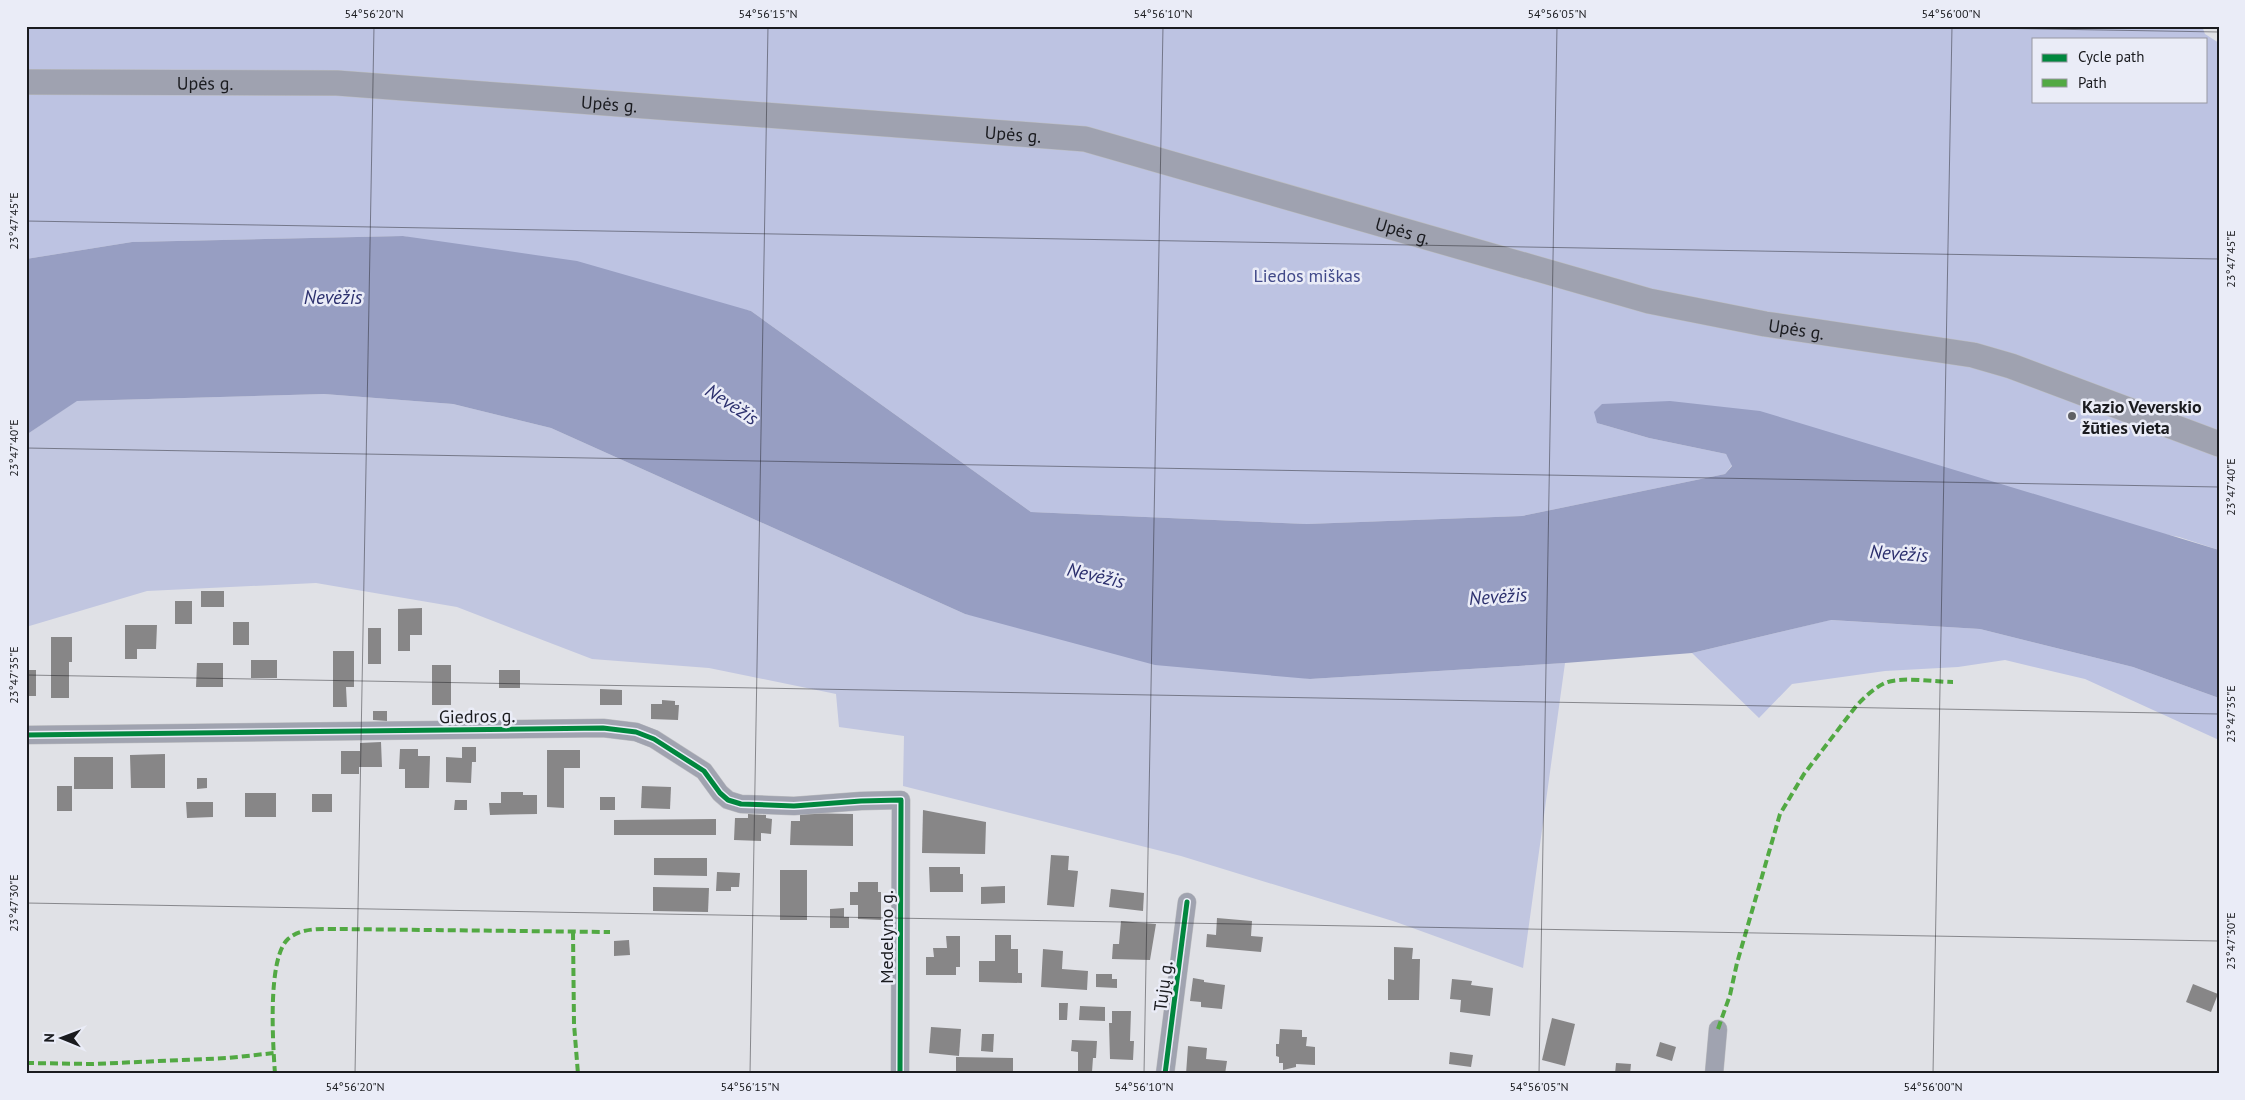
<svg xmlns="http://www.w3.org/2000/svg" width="2245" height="1100" viewBox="0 0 2245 1100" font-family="'PT Sans',sans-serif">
  <rect width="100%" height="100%" fill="#e0e1e6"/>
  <path fill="#c1c6e0" d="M324,394L453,404L551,428L965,614L1310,679L1565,663L1523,968L1396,922L1181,856L903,786L904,736L839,727L836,694L709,668L592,659L457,607L316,583L147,591L26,627V435L76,401Z"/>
  <g fill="#bdc3e2" fill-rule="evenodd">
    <path d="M26,26H2202L2205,34L2219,43V550L2179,537L1597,423L1649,438L1726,454L1732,465L1725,474L1522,516L1307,524L1031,512L751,311L403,236L132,242L26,259ZM2034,39H2206V101H2034Z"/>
    <path d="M1830,620L1980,629L2133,667L2219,698V740L2085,679L2005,660L1958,667L1885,671L1792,684L1759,718L1692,653Z"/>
  </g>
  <path fill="#979ec2" d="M403,236L577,261L751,311L1031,512L1307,524L1522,516L1725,474L1732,466L1726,454L1649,438L1597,423L1594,412L1602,404L1670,401L1760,411L2219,550V698L2133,667L1980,629L1831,620L1692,653L1565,663L1310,679L1155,665L965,614L551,428L453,404L324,394L77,401L26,435V259L132,242Z"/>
  <g fill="#878687">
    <rect x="201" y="591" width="23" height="16"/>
    <rect x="175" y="601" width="17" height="23"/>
    <path d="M422,608V635H410V651H398V609Z"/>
    <rect x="233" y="622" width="16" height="23"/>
    <path d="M125,625H157L156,649H137V659H125Z"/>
    <rect x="368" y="628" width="13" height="36"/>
    <path d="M51,637H72V662H69V698H51Z"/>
    <path d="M333,651H354V687H346L347,707H333Z"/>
    <rect x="251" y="660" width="26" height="18"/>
    <path d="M197,663H223V687H196Z"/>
    <rect x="432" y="665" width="19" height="40"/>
    <rect x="26" y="670" width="10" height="26"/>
    <rect x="499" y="670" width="21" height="18"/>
    <path d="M600,689L622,690V705H600Z"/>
    <path d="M662,700L675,701V705H679L678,720L651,719V704H662Z"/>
    <path d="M373,711H387V721L373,720Z"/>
    <path d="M381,742L382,767H359V774H341V751H360V743Z"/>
    <path d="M462,747H476V762H472L471,783L446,782V757L462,758Z"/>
    <path d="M400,749H418V756H430L429,788H405V769H399Z"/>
    <path d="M547,750H580V768H564V808L547,807Z"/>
    <path d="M165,754V788H131L130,755Z"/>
    <rect x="74" y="757" width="39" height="32"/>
    <path d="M197,778H207V788L197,789Z"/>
    <rect x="57" y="786" width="15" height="25"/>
    <path d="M642,786L671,787L670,809L641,808Z"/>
    <path d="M501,792H523V795H537V814L490,815L489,803H501Z"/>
    <rect x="245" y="793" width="31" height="24"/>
    <rect x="312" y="794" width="20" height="18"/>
    <rect x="600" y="797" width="15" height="13"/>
    <path d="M455,800H467V810H454Z"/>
    <path d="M186,802H213V817L187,818Z"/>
    <path d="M923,810L986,822L985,854L922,853Z"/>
    <path d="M800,813L853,814V846L790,845L791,821H800Z"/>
    <path d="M748,814L766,815V818L772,819L771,834L761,833V841L734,840L735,818H748Z"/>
    <path d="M716,819V835H614V820Z"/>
    <path d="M1051,855L1069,856L1068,870L1078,871L1074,907L1047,905Z"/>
    <path d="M654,858H707V876L654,875Z"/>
    <path d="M929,867H960V874H963V892H930Z"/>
    <rect x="780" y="870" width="27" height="50"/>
    <path d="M717,872L740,873L739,887H731V891H716Z"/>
    <path d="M858,882H878V892H881V920L858,919V905H850V892H858Z"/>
    <path d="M1005,886V903L981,904V887Z"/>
    <path d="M653,887L709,888L708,912L653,911Z"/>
    <path d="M1111,889L1144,893L1143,911L1109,907Z"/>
    <path d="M844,908V917H849V928H830V909Z"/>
    <path d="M1217,918L1252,921L1251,936L1263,937L1261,952L1206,947L1207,934L1216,935Z"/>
    <path d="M1121,921L1156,924L1150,960L1112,959L1113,944H1119Z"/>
    <path d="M995,935H1011V949H1018V973H1022V983L979,982V961H995Z"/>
    <path d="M946,936H960V967H956V975H926V957H934L933,948H947Z"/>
    <path d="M629,940L630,955L614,956V941Z"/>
    <path d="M1394,947L1413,948L1412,959H1420L1419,1000H1388V979L1394,980Z"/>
    <path d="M1043,949L1063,951L1062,969L1088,971L1087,990L1041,987Z"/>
    <path d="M1096,974H1112V979H1117V988L1096,987Z"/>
    <path d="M1193,978L1204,980V982L1225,985L1222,1009L1201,1007V1002L1190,1001Z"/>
    <path d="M1452,979L1472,981L1471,985L1493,988L1490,1016L1460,1012L1461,1000L1450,999Z"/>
    <path d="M2193,984L2218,994L2211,1012L2186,1002Z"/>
    <path d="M1059,1003H1068L1067,1020H1059Z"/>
    <path d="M1080,1006L1105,1007V1021L1079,1020Z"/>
    <path d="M1112,1011H1131L1130,1041H1134L1133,1060L1110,1059L1109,1023H1112Z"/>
    <path d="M1552,1018L1575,1024L1565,1066L1542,1060Z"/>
    <path d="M931,1027L961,1029L959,1056L929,1053Z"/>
    <path d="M1280,1029L1302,1030V1037H1307L1306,1046L1315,1047V1065L1296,1064V1067L1283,1070V1063H1279V1057L1276,1056V1044H1279Z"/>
    <path d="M982,1034H994L993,1052L981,1051Z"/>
    <path d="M1072,1040L1097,1041L1096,1058H1093L1092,1072L1078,1071V1052L1071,1051Z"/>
    <path d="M1660,1042L1676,1047L1672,1061L1656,1056Z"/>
    <path d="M1188,1046L1207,1048L1206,1059L1227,1061L1225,1074H1186Z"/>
    <path d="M1450,1052L1473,1055L1471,1067L1449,1064Z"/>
    <path d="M956,1057L1013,1058V1074H956Z"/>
    <path d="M1616,1063L1631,1064L1630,1074H1615Z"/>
  </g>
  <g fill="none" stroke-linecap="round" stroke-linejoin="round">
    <defs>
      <g id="street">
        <path d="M26,735L603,728L636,732L654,739L704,771L720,793L728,800L741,804L794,806L861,801L901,800L900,1074"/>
        <path d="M1165,1074L1187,902"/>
        <path d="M1714,1074L1718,1029"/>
      </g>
      <g id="secondary">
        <path id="s1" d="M26,82L337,83L1085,139L1649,301L1765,324L1973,355L2011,366L2219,444"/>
      </g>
    </defs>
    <use href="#street" stroke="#bdbec1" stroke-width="19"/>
    <use href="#secondary" stroke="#bdbec1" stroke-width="26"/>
    <use href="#street" stroke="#a0a3b0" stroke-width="18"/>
    <use href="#secondary" stroke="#9fa2b0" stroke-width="25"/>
    <g stroke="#52a943" stroke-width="4" stroke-dasharray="8 4" stroke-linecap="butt">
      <path d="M573,932L574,1024L578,1074"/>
      <path d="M1718,1029L1730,995L1737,963L1780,814L1804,774L1857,705C1865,697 1874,688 1885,683C1902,676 1934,682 1953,682"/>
      <path d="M26,1063L93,1064L228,1058L274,1053"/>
      <path d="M275,1074C273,1045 267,958 288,939C301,927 324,929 340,929L610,932"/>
    </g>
    <defs>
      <g id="cycleway">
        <path d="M26,735L603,728L636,732L654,739L704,771L720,793L728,800L741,804L794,806L861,801L901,800L900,1074"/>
        <path d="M1165,1074L1187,902"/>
      </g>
    </defs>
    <use href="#cycleway" stroke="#eaecf7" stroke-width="8"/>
    <use href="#cycleway" stroke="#00873e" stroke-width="5"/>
  </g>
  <path fill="none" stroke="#1a1b1f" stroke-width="1" stroke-opacity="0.45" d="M1871,26L2219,32M26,221L2219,259M26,448L2219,487M26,675L2219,714M26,903L2219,941M355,1074L374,26M750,1074L768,26M1144,1074L1163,26M1539,1074L1557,26M1933,1074L1952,26"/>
  <circle fill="#5f6065" stroke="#eaecf7" stroke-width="2" cx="2072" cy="416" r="5"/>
  <g text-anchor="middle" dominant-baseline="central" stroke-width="5" stroke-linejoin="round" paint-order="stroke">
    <g font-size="18" fill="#1a1b1f" stroke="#eaecf7">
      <text stroke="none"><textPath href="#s1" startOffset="179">Upės g.</textPath></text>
      <text stroke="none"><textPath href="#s1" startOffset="584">Upės g.</textPath></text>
      <text stroke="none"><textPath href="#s1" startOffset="989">Upės g.</textPath></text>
      <text stroke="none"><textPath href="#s1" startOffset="1392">Upės g.</textPath></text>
      <text stroke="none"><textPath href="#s1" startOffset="1798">Upės g.</textPath></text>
      <text transform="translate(477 716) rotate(-1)">Giedros g.</text>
      <text transform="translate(886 937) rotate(-90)">Medelyno g.</text>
      <text transform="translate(1163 986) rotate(-83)">Tujų g.</text>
    </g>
    <g font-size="18" fill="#414989" stroke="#eaecf7">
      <text x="1307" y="275">Liedos miškas</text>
    </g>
    <g font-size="18" font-weight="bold" fill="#1a1b1f" stroke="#eaecf7" text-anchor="start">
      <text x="2082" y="406">Kazio Veverskio<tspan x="2082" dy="21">žūties vieta</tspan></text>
    </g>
    <g font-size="19" font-style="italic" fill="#2c306e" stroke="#eaecf7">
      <text x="333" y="297">Nevėžis</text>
      <text transform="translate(732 404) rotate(33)">Nevėžis</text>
      <text transform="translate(1899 553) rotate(4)">Nevėžis</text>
      <text transform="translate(1096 575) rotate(13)">Nevėžis</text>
      <text transform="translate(1498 596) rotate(-4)">Nevėžis</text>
    </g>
  </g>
  <rect width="2245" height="1100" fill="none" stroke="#eaecf7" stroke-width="55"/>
  <rect x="2032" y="38" width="175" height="65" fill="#eaecf7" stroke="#9798a1"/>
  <rect x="2042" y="54" width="25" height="8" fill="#00873e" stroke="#9798a1"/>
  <text x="2078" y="62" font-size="15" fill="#1a1b1f">Cycle path</text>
  <rect x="2042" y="79" width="25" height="8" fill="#52a943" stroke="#9798a1"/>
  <text x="2078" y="88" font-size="15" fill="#1a1b1f">Path</text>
  <g transform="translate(62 1038) rotate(271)" stroke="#eaecf7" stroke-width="4" paint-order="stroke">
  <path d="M0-4L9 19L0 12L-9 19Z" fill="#1a1b1f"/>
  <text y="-8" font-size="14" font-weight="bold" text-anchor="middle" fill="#1a1b1f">N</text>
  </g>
  <rect x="28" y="28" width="2190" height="1044" fill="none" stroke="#1a1b1f" stroke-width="2"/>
  <g font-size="12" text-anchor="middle" fill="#1a1b1f">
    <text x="374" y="18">54°56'20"N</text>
    <text x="768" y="18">54°56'15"N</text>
    <text x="1163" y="18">54°56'10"N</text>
    <text x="1557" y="18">54°56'05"N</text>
    <text x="1951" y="18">54°56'00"N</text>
    <text transform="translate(14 221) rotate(-90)" y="4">23°47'45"E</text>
    <text transform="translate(2231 259) rotate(-90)" y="4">23°47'45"E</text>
    <text transform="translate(14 448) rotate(-90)" y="4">23°47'40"E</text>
    <text transform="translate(2231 487) rotate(-90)" y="4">23°47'40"E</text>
    <text transform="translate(14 675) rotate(-90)" y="4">23°47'35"E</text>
    <text transform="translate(2231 714) rotate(-90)" y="4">23°47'35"E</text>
    <text transform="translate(14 903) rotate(-90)" y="4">23°47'30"E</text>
    <text transform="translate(2231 941) rotate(-90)" y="4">23°47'30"E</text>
    <text x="355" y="1091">54°56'20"N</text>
    <text x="750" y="1091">54°56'15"N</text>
    <text x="1144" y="1091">54°56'10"N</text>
    <text x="1539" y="1091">54°56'05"N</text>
    <text x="1933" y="1091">54°56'00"N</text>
  </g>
</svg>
